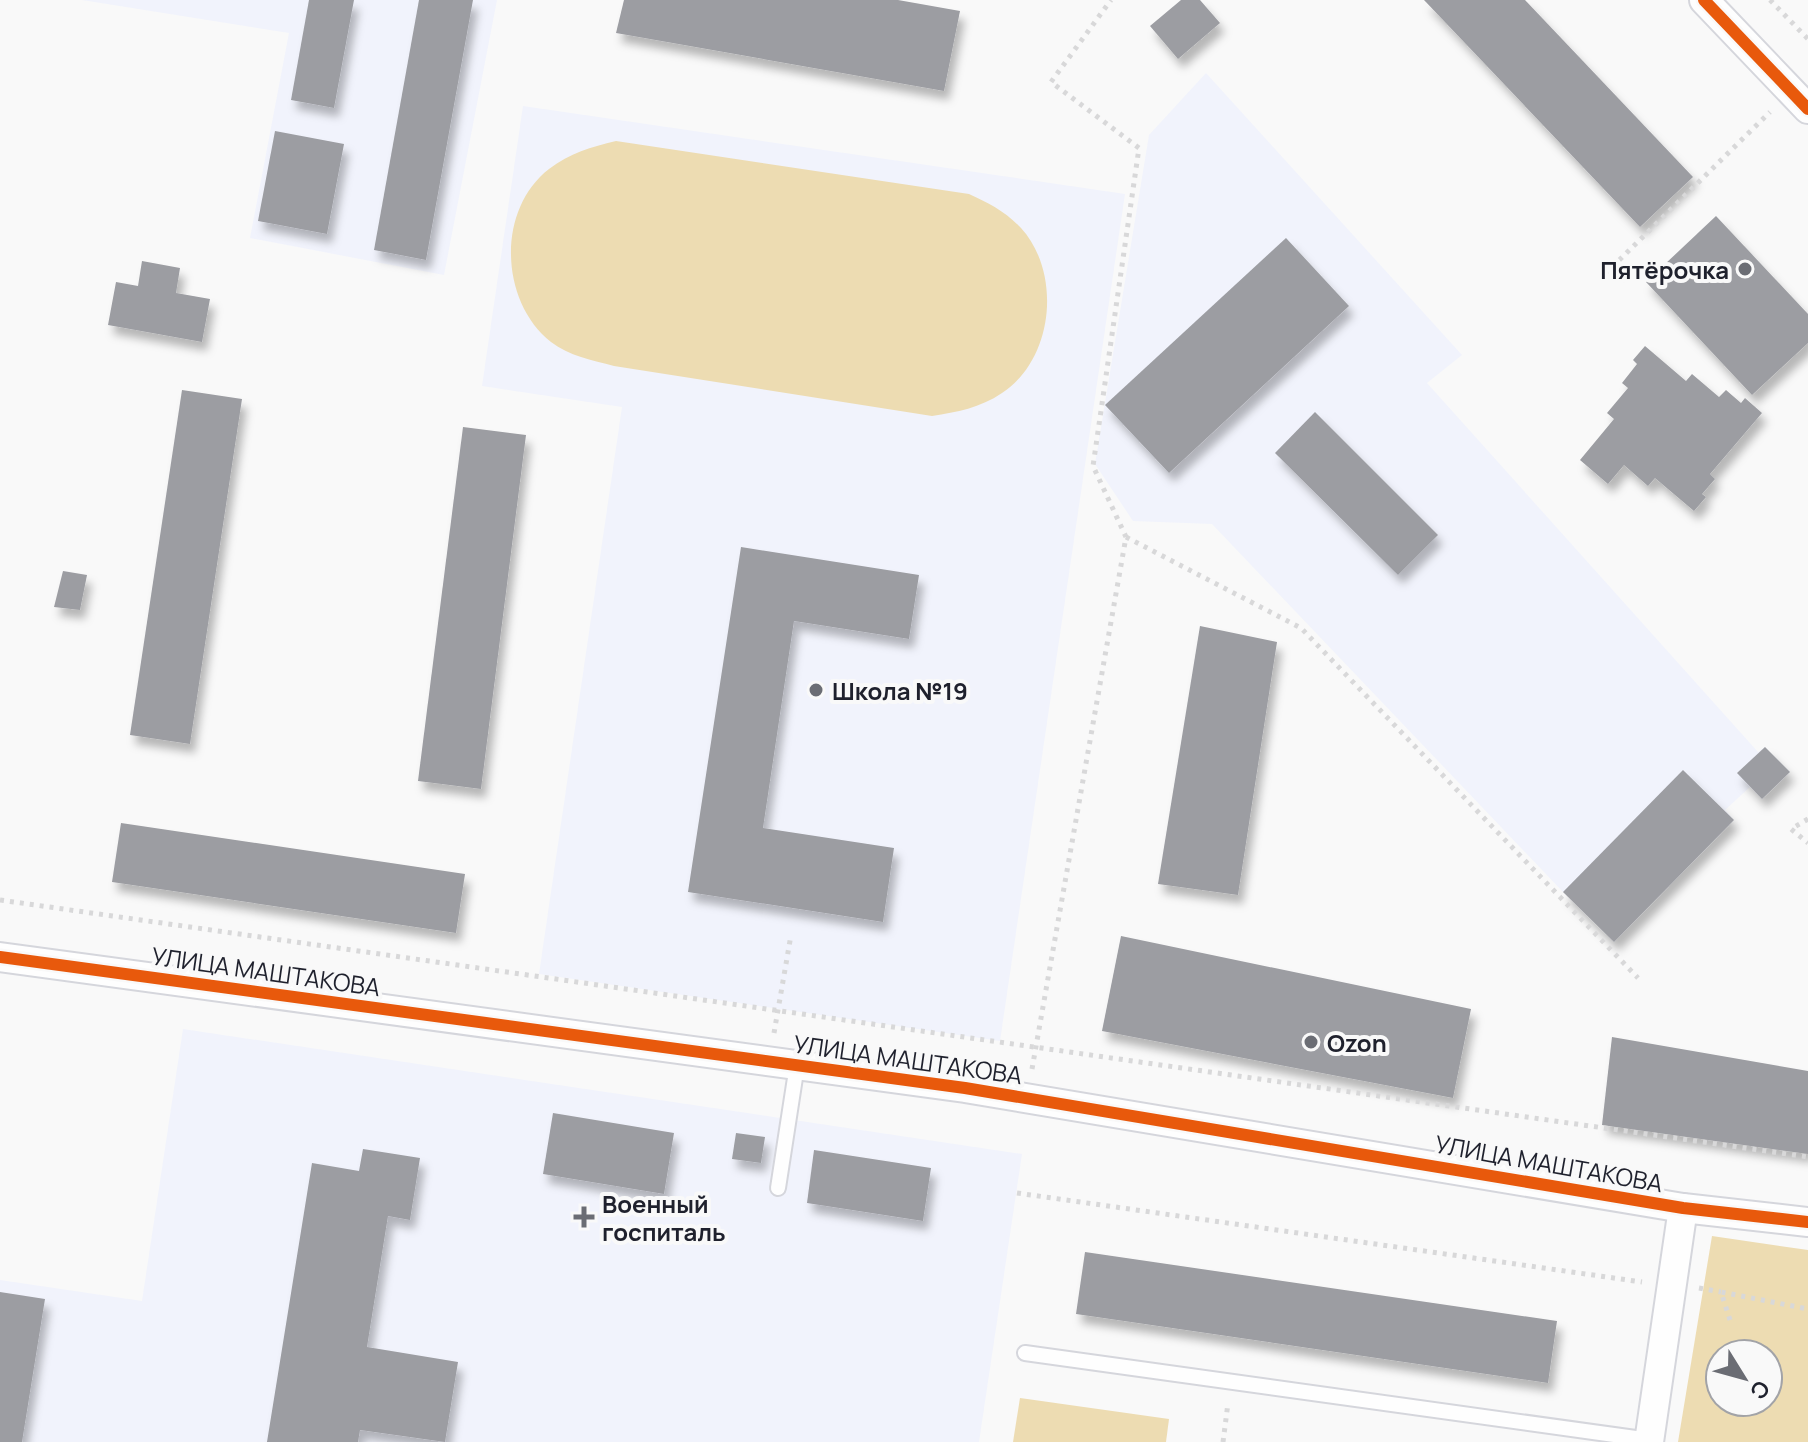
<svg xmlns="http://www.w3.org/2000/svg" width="1808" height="1442" viewBox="0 0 1808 1442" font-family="Manrope,sans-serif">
  <defs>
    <filter id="shadow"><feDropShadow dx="5" dy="9" stdDeviation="4" flood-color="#0004"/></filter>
  </defs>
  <rect width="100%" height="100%" fill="#f9f9f9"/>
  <g fill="#f1f3fc">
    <path d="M82,0H497L444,275L250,238L289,33Z"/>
    <path d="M1206,73L1462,355L1427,383L1758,752L1765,747L1790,772L1762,799L1750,787L1725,810L1734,820L1614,942L1563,892L1212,524L1133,521L1095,464L1149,135Z"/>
    <path d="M523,106L1125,194L1000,1041L539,974L622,407L482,386Z"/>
    <path d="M183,1029L1022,1154L979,1442H0V1280L142,1301Z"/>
  </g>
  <g fill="#eddcb2" fill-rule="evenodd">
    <path d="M616,141L969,194C989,203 1006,212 1021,228C1062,273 1054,359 1002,393C980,408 957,412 932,416L614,366C592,360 569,356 551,342C500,302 496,210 549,169C570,153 591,147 616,141Z"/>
    <path d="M1712,1236L1808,1250V1442H1678ZM1720,1354H1768V1402H1720Z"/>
    <path d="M1020,1398L1169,1419L1166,1442H1013Z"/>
  </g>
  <g fill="#9c9da2" filter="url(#shadow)">
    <path d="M309,0H354L334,108L291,100Z"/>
    <path d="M419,0H473L426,260L374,250Z"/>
    <path d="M624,0H898L960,11L944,91L616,33Z"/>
    <path d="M1181,0H1200L1220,23L1178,59L1150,26Z"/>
    <path d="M1424,0H1525L1693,177L1640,227Z"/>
    <path d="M275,131L344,144L327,234L258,221Z"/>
    <path d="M1716,216L1808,314V343L1752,395L1646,282Z"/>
    <path d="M1286,238L1349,306L1169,473L1105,405Z"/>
    <path d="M142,261L180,268L176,293L210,299L202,342L108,325L116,282L138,286Z"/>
    <path d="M1645,346L1686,381L1692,374L1719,397L1726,390L1741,403L1745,398L1762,413L1710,474L1715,479L1702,494L1706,497L1694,511L1655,478L1648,486L1624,465L1608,484L1580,460L1614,419L1607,413L1628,388L1622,383L1637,364L1633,360Z"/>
    <path d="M182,390L242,399L190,744L130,735Z"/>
    <path d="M1315,412L1438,535L1398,575L1275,453Z"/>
    <path d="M463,427L526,435L481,789L418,781Z"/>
    <path d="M741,547L919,575L909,639L794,621L763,828L894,848L883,922L688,892Z"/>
    <path d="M63,571L87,575L80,610L54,607Z"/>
    <path d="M1200,626L1277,642L1238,895L1158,884Z"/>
    <path d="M1765,747L1790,772L1762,799L1737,773Z"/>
    <path d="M1683,770L1734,820L1614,942L1563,892Z"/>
    <path d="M121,823L465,874L456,933L112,882Z"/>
    <path d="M1121,936L1471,1009L1453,1098L1102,1031Z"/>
    <path d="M1612,1037L1808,1071V1154L1602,1125Z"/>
    <path d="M553,1113L674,1133L664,1194L543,1174Z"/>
    <path d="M736,1133L765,1137L761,1163L732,1159Z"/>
    <path d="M363,1149L420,1158L410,1220L388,1216L367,1347L458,1362L445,1442L360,1430L358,1442H267L312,1163L359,1171Z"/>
    <path d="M814,1150L931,1168L923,1221L807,1203Z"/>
    <path d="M1085,1252L1557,1321L1548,1383L1076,1314Z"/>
    <path d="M0,1292L45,1299L22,1442H0Z"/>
  </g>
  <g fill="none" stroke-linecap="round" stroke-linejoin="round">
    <defs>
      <g id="service">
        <path d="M778,1188L797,1065"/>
        <path d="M1025,1353L1650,1440"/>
      </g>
      <g id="minor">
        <path d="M1704,0L1808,109"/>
        <path d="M0,957L965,1088L1683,1208L1808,1222"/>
        <path d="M1649,1442L1683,1208"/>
      </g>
    </defs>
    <use href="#service" stroke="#d5d6dc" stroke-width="18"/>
    <use href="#minor" stroke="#d5d6dc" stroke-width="32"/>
    <g stroke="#d8d8d9" stroke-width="5" stroke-dasharray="4 6" stroke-linecap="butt">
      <path d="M1770,0L1808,39"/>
      <path d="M1605,274L1770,112"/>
      <path d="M1126,537L1301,628L1638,978"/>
      <path d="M1808,819L1791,829L1808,843"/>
      <path d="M0,900L1808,1157"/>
      <path d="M774,1033L791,935"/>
      <path d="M1032,1069L1126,537L1093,466L1139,148L1051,82L1111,0"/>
      <path d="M1017,1193L1642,1282"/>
      <path d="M1699,1288L1721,1292"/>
      <path d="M1730,1320L1721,1292L1808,1309"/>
      <path d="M1223,1442L1228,1403"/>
    </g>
    <use href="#service" stroke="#fefefe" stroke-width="14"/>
    <use href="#minor" stroke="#fefefe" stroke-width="28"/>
    <defs>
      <g id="cycleway">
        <path d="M1704,0L1808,109"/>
        <path d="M0,957L965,1088L1683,1208L1808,1222"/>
      </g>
    </defs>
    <use href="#cycleway" stroke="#f9f9f9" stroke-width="17"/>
    <use href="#cycleway" stroke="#e8590c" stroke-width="12"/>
  </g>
  <g fill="#6b6d74" stroke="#f9f9f9" stroke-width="3">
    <circle cx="1745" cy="269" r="8"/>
    <circle cx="816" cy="690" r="8"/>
    <circle cx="1311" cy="1042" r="8"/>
    <path d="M580 1205h8v8h8v8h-8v8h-8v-8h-8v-8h8z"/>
  </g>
  <g text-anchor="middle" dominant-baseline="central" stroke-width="8" stroke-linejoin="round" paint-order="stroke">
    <g font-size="24" font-weight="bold" fill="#1f212d" stroke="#f9f9f9" text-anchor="start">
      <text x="1729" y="269" text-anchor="end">Пятёрочка</text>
      <text x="832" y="690">Школа №19</text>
      <text x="1327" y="1042">Ozon</text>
      <text x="602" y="1203">Военный<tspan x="602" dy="28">госпиталь</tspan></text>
    </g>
    <g font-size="24" fill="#1f212d" stroke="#f9f9f9">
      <text transform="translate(266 971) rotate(8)">УЛИЦА МАШТАКОВА</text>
      <text transform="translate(908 1059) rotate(8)">УЛИЦА МАШТАКОВА</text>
      <text transform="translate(1549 1163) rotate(10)">УЛИЦА МАШТАКОВА</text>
    </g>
  </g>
  <g transform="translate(1744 1378) rotate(127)"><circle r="38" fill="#f9f9f9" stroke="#a2a3a7" stroke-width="2"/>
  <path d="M0-6L14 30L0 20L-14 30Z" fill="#6b6d74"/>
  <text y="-12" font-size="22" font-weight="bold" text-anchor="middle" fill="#1f212d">С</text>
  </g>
</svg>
